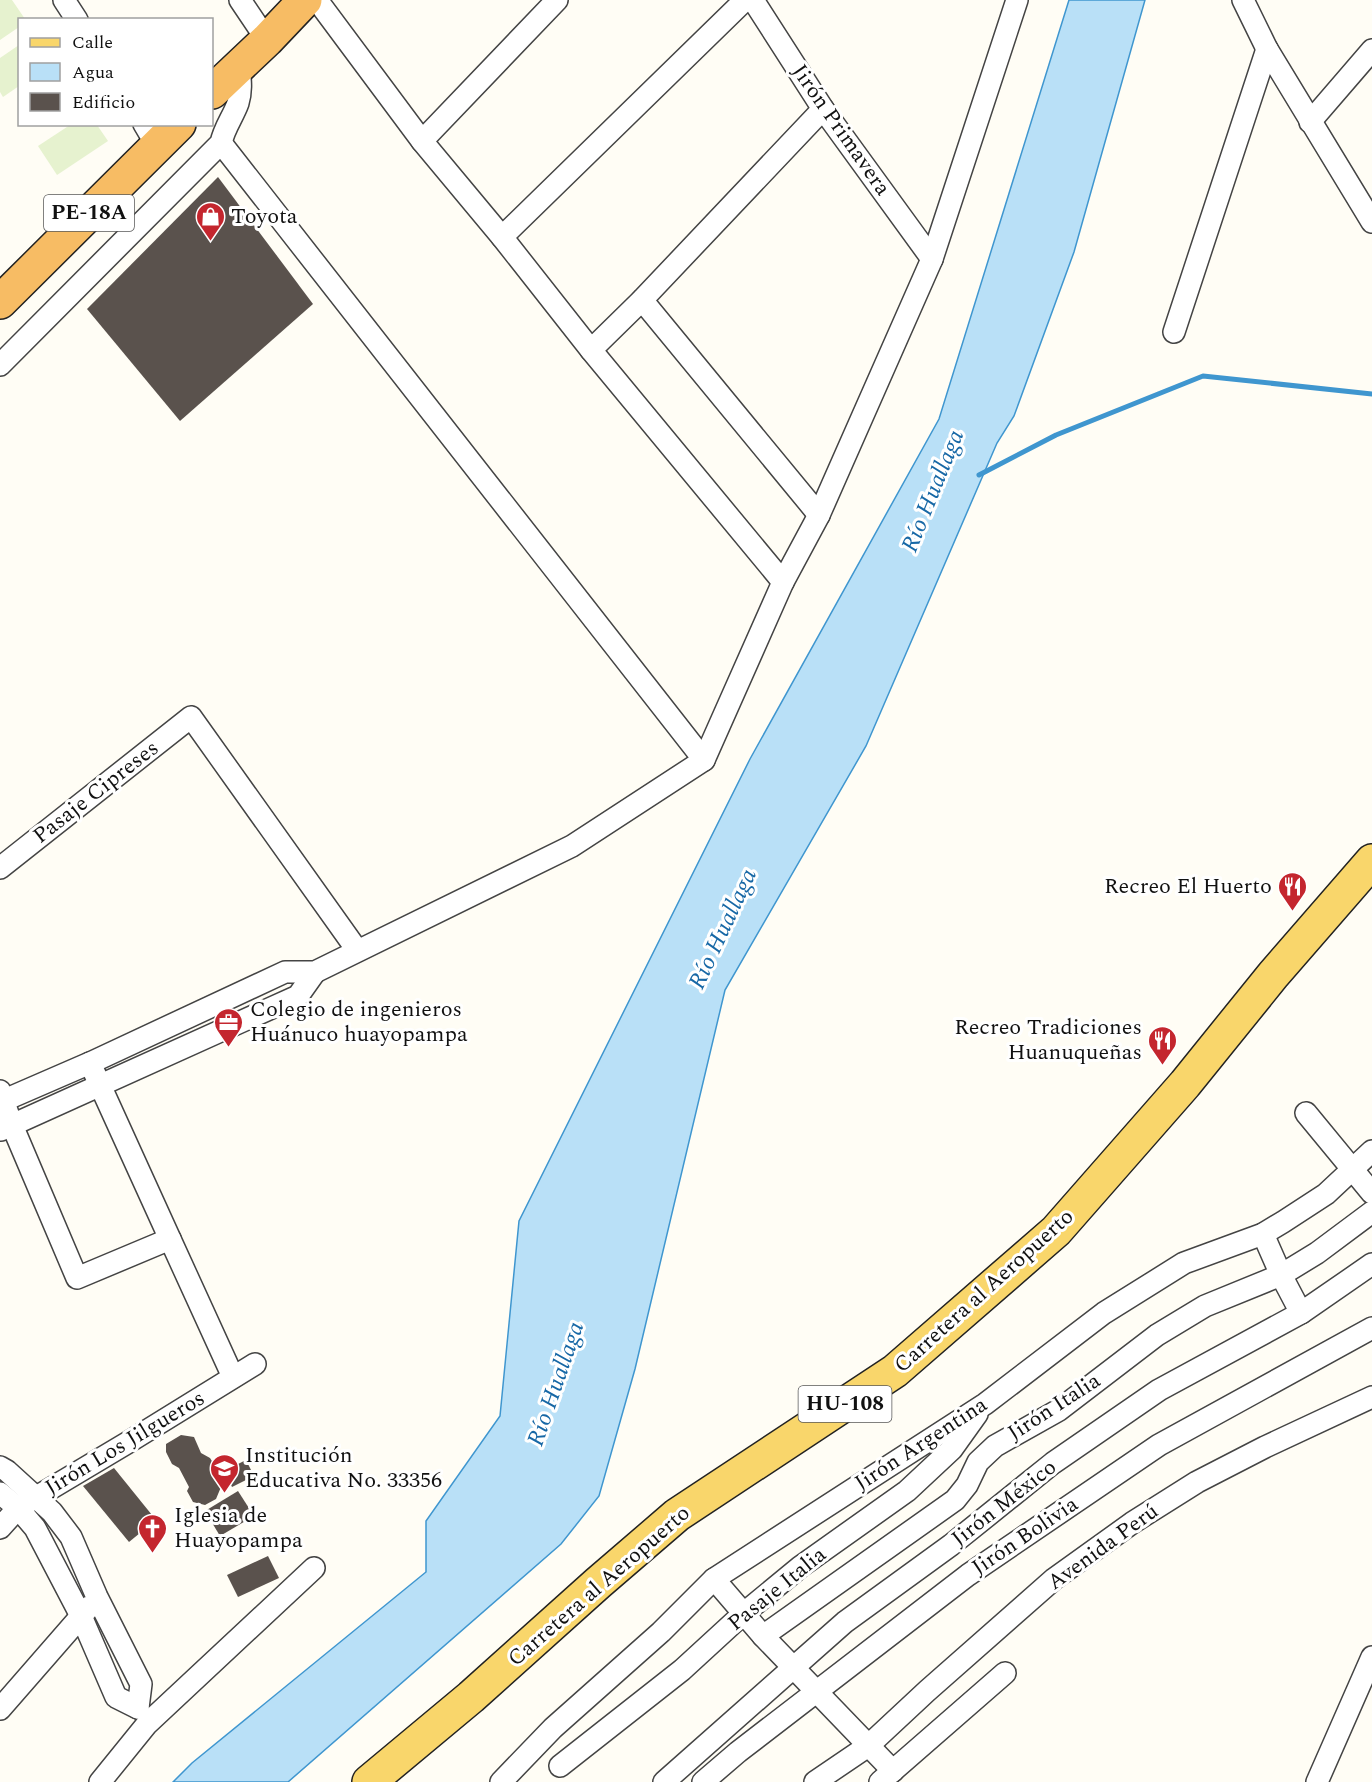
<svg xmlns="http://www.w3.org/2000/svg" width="1372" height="1782" viewBox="0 0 1372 1782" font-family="Spectral,serif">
  <rect width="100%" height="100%" fill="#fffdf5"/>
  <g fill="#e6f2cf">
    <path d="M0,0H12L25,19L20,20L19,27L0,40Z"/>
    <path d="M19,45V86L3,97L0,92V58Z"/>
    <path d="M70,125H97L108,141L57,175L38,146Z"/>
  </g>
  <path fill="#b9e0f7" stroke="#3f96cf" stroke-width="1.5" d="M1069,0H1145L1074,252L1014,416L997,443L866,746L725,990L635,1369L599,1496L561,1544L288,1782H173L192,1763L426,1572V1521L500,1416L519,1221L750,759L939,419Z"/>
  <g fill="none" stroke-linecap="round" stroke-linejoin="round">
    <path stroke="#3f96cf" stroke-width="5" d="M979,475L1056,435L1203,376L1372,394"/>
  </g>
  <g fill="#5a524d">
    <path d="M218,177L313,304L180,421L87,309Z"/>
    <path d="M181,1435L194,1437L201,1453L210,1458L215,1466L212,1472L221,1487L216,1499L205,1505L193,1502L187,1491L189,1487L179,1468L172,1464L166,1452V1444Z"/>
    <path d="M246,1460L254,1476L232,1487L224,1471Z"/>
    <path d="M114,1468L156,1520L129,1542L83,1486Z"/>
    <path d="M238,1491L254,1516L220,1536L205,1511Z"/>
    <path d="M268,1556L279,1578L238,1597L227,1575Z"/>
  </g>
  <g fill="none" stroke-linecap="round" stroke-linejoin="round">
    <defs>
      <g id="minor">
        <path d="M64,0L77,20"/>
        <path d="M240,0L267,40"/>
        <path d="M317,0L422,141L502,237L591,350L783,582"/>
        <path d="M753,0L823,109L932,259"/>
        <path d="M1243,0L1267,49L1372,222"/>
        <path d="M1310,122L1372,50"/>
        <path d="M144,124L157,146"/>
        <path d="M422,141L557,0"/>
        <path d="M221,143L704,760"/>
        <path d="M502,237L745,0"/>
        <path d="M642,300L819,515"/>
        <path d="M1174,332L1267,49"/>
        <path d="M591,350L642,300L823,109"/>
        <path d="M0,365L221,143C224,128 233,117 238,103C242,90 240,78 239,65"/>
        <path d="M0,868L191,717L357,950"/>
        <path d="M0,1091L12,1125L77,1278L170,1239L90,1063"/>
        <path d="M0,1102L90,1063L285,972H315L572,846L704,760L783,582L819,515L932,259L1017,0"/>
        <path d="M1306,1113L1372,1193"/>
        <path d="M1,1130L298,996L315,972"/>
        <path d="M1263,1234L1281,1275L1301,1313"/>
        <path d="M170,1239L233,1377"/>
        <path d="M0,1467L7,1471L52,1512L71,1537L97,1597L141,1684L138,1708"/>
        <path d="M0,1493L18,1508L35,1528L81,1616L116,1697L138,1708"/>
        <path d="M0,1528L18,1508L127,1443L255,1364"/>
        <path d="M714,1579L763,1636L893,1771"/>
        <path d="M763,1636L955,1500L967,1485L978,1462L995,1446L1059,1410L1157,1335L1205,1306L1281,1275L1317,1253L1372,1212"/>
        <path d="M0,1709L89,1607"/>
        <path d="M560,1766L682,1670L743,1614L800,1567L907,1491L952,1449L977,1414"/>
        <path d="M100,1782L147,1724L314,1568"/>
        <path d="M501,1782L553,1728L661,1632L714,1579L985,1404L1104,1313L1184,1263L1263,1234L1283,1222L1326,1194L1372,1151"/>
        <path d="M664,1782L845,1622L951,1545L1053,1463L1159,1390L1301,1313L1372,1264"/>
        <path d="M703,1782L738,1752L968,1575L1159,1445L1372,1328"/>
        <path d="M815,1782L868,1746L927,1691L1054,1579L1132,1523L1197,1482L1265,1447L1372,1397"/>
        <path d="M880,1782L1005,1673"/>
        <path d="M1317,1782L1372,1657"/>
      </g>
      <path id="primary" d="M369,1782L471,1697L598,1583L677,1515L895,1371L1056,1231L1185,1084L1273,975L1372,861"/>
      <g id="trunk">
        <path d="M212,92L267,40L305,0"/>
        <path d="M0,302L179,124"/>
      </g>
    </defs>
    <use href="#minor" stroke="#444" stroke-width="24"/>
    <use href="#primary" stroke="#222" stroke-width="36"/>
    <use href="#trunk" stroke="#222" stroke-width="36"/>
    <use href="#minor" stroke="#fff" stroke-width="21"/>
    <use href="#primary" stroke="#f9d66b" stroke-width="33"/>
    <use href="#trunk" stroke="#f7bc64" stroke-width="33"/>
  </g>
  <defs>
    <symbol id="shop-pin" viewBox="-11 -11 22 30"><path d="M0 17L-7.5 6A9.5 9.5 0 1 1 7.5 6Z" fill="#c4262e" stroke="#fff"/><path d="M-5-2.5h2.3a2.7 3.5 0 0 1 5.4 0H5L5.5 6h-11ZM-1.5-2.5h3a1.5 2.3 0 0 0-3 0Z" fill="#fff"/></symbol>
    <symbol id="restaurant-pin" viewBox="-11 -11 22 30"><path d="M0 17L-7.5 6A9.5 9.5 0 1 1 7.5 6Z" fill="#c4262e" stroke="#fff"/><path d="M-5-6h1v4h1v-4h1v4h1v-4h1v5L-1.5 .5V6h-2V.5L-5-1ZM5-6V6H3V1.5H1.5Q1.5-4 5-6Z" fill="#fff"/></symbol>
    <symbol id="office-pin" viewBox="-11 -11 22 30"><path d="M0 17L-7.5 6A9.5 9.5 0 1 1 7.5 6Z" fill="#c4262e" stroke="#fff"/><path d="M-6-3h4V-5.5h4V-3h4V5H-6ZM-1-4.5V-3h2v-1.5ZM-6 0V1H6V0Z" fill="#fff"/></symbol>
    <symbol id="school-pin" viewBox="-11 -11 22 30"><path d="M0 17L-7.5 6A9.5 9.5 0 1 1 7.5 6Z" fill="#c4262e" stroke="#fff"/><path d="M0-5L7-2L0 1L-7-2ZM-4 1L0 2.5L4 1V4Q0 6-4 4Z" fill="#fff"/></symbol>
    <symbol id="church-pin" viewBox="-11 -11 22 30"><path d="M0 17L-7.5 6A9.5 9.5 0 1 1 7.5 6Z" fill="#c4262e" stroke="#fff"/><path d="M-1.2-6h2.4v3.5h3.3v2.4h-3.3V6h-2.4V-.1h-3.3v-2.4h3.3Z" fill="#fff"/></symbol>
  </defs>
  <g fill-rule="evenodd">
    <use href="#shop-pin" x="194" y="200" width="33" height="45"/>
    <use href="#restaurant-pin" x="1276" y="870" width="33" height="45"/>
    <use href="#office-pin" x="212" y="1006" width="33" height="45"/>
    <use href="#restaurant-pin" x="1146" y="1024" width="33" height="45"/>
    <use href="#school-pin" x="208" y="1452" width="33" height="45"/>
    <use href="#church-pin" x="136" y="1512" width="33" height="45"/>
  </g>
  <g text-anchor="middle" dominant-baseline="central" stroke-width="6" stroke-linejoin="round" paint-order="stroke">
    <g fill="#fff" stroke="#585858" stroke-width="1.5">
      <rect x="44" y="195" width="90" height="36" rx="4.5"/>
      <rect x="798.5" y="1386" width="93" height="36" rx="4.5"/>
    </g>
    <g font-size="21" font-weight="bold" fill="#111">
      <text x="89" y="213">PE-18A</text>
      <text x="845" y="1404">HU-108</text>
    </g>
    <g font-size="22" fill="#111" stroke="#fff">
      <text transform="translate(841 130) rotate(55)">Jirón Primavera</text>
      <text transform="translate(96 792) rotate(-38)">Pasaje Cipreses</text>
      <text transform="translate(984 1291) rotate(-42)">Carretera al Aeropuerto</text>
      <text transform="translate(1054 1407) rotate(-33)">Jirón Italia</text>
      <text transform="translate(125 1443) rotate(-31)">Jirón Los Jilgueros</text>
      <text transform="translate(921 1444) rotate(-33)">Jirón Argentina</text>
      <text transform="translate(1004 1503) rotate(-38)">Jirón México</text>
      <text transform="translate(1025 1536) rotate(-34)">Jirón Bolivia</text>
      <text transform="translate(1103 1547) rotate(-36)">Avenida Perú</text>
      <text transform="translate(599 1586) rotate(-41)">Carretera al Aeropuerto</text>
      <text transform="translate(777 1589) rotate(-39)">Pasaje Italia</text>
    </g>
    <g font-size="22" fill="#111" stroke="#fff" text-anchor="start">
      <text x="231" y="216">Toyota</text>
      <text x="1272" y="886" text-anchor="end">Recreo El Huerto</text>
      <text x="250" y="1009">Colegio de ingenieros<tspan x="250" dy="25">Huánuco huayopampa</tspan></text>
      <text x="1142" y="1027" text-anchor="end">Recreo Tradiciones<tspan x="1142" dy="25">Huanuqueñas</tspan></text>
      <text x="245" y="1455">Institución<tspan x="245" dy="25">Educativa No. 33356</tspan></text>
      <text x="174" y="1515">Iglesia de<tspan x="174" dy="25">Huayopampa</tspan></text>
    </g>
    <g font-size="24" font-style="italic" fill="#1768a6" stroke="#fff">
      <text transform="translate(933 491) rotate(-68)">Río Huallaga</text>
      <text transform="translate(723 929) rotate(-65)">Río Huallaga</text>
      <text transform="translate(556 1384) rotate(-71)">Río Huallaga</text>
    </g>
  </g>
  <rect x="18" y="18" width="195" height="108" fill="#ffffff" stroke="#a0a0a0" stroke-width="1.5"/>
  <rect x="30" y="38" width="30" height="9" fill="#f9d66b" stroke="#a0a0a0" stroke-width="1.5"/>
  <text x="72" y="48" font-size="18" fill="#111111">Calle</text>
  <rect x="30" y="63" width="30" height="18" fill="#b9e0f7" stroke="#a0a0a0" stroke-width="1.5"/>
  <text x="72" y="78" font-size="18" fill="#111111">Agua</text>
  <rect x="30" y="93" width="30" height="18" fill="#5a524d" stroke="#a0a0a0" stroke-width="1.5"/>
  <text x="72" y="108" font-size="18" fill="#111111">Edificio</text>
</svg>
